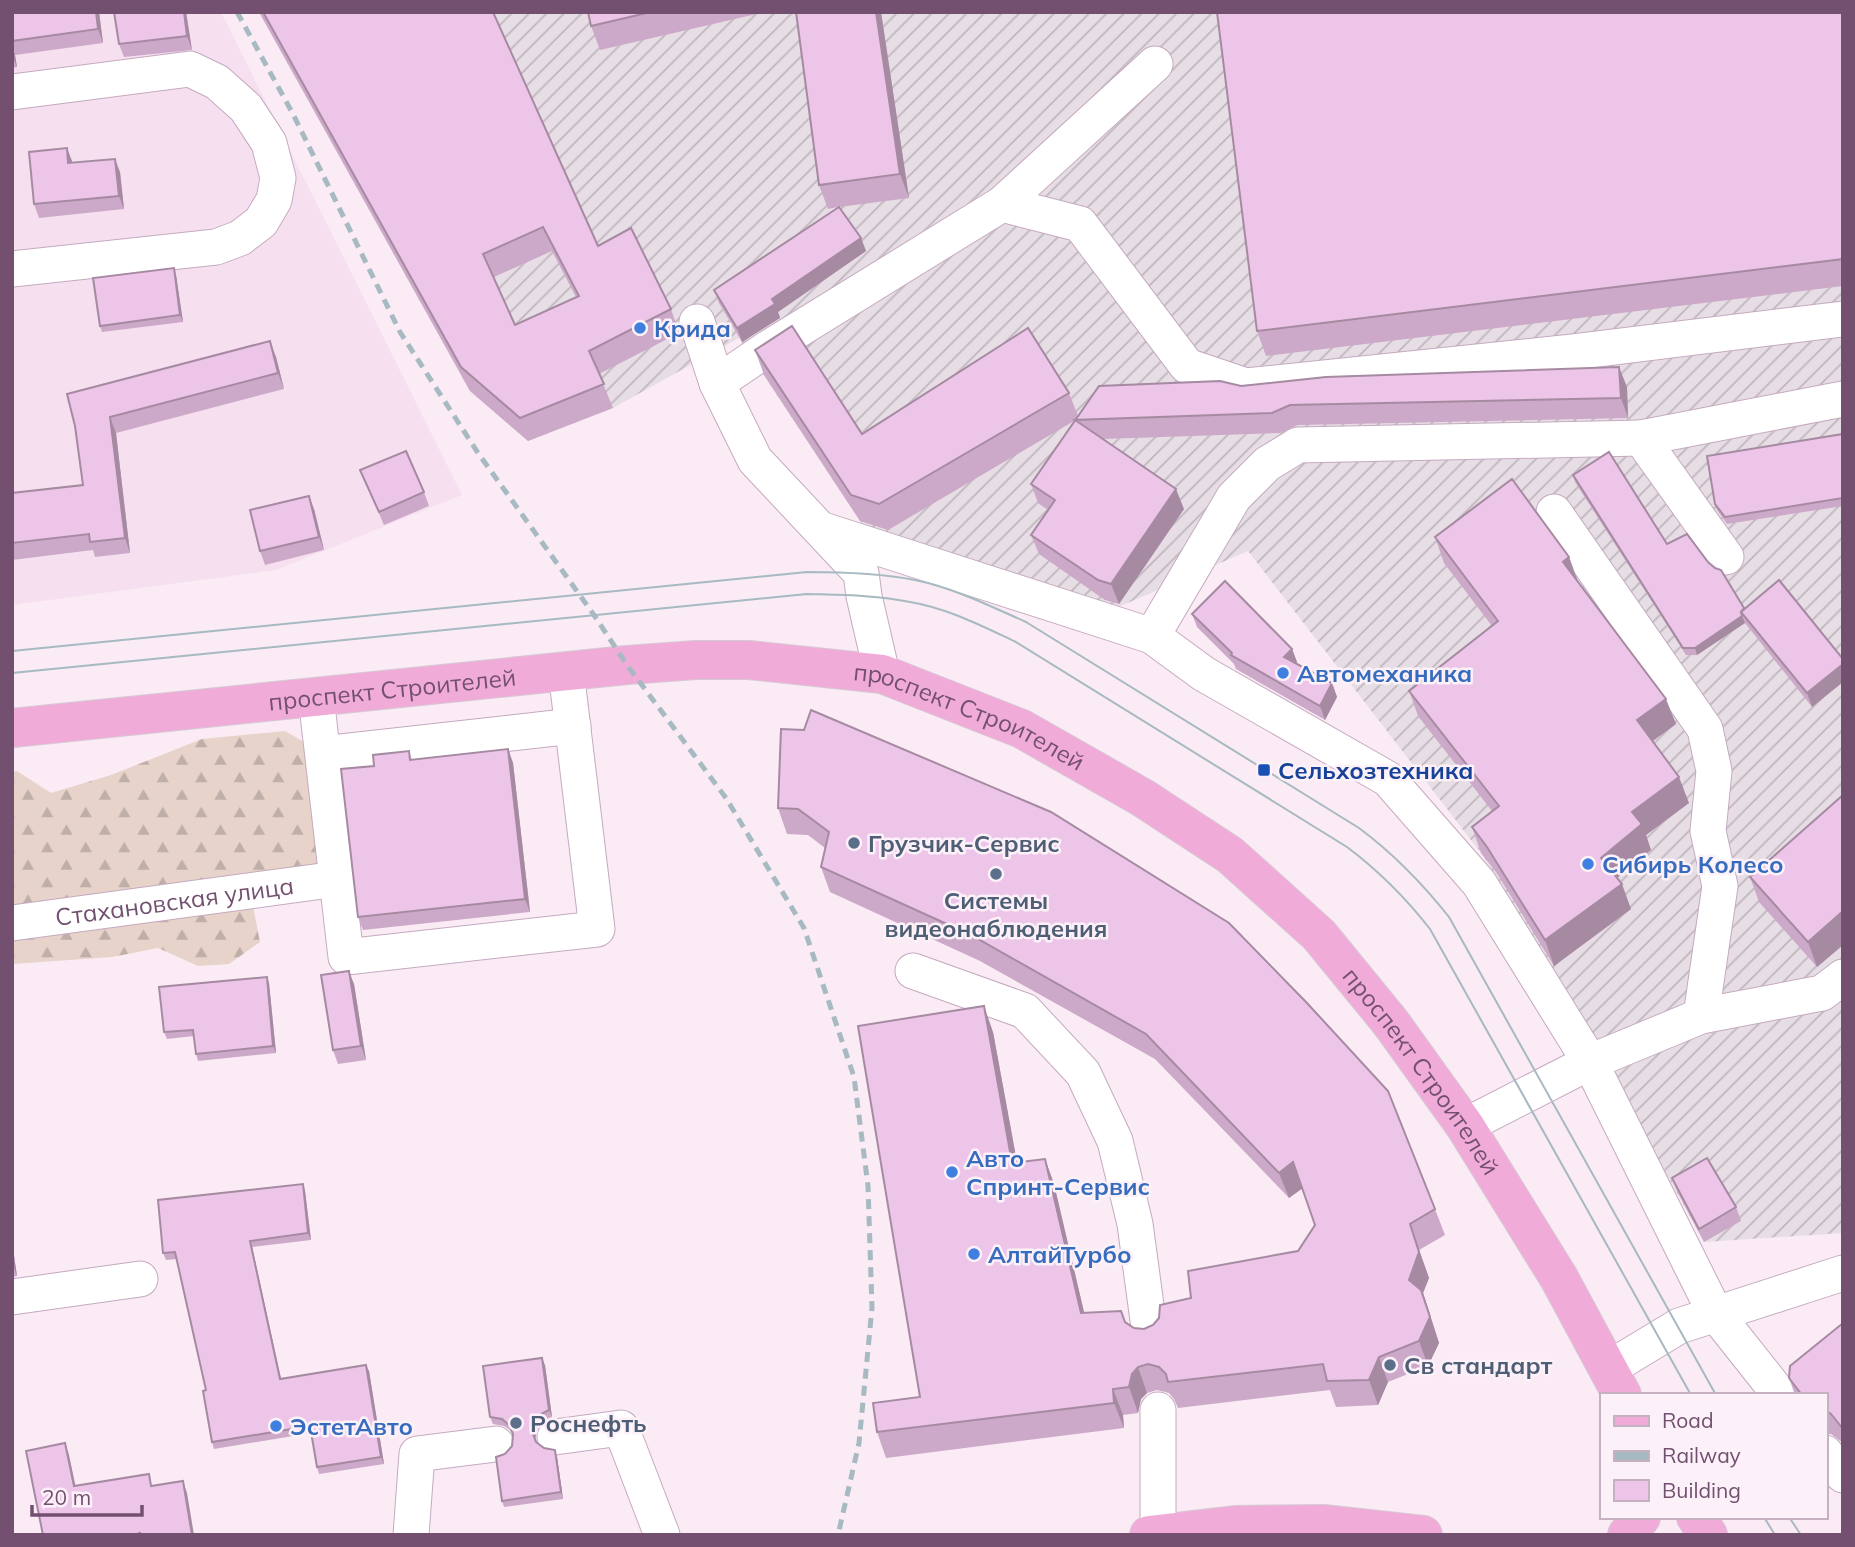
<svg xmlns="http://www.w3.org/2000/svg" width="1855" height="1547" viewBox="0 0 1855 1547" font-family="Mulish,sans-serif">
  <defs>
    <pattern id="industrial-furrows" width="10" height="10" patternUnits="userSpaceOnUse" patternTransform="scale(1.75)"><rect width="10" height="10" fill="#e7dde5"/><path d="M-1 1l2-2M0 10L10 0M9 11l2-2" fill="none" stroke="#c0b6be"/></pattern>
    <pattern id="forest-firs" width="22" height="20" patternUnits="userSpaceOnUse" patternTransform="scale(1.75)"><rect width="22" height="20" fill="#e7d3ca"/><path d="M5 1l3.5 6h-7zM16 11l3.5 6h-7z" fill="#c0aea8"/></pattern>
  </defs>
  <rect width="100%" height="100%" fill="#faebf5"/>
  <path fill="#f6e0f0" d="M12,12H221L462,495L276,570L12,605Z"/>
  <path fill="url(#industrial-furrows)" d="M259,12H1843V1233L1704,1242L1552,967L1481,853L1248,551L1116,608L872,539L739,338L613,408L528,441L470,391Z"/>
  <path fill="url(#forest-firs)" d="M285,731L309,745L329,863L249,886L260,942L229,964L198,966L158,948L112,957L12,964V772L17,771L51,793L111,775L202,739Z"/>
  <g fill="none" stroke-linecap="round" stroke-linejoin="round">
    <defs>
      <g id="minor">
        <path d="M12,92L190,69L217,82L246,108L269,143L278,178L274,200L261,222L240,238L216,247L12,269"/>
        <path d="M1002,204L1080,224L1187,366L1246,386L1573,352L1843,319"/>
        <path d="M697,322L717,383L755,460L861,573L864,596L882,674"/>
        <path d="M717,383L767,349L1002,204L1155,64"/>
        <path d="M1641,438L1843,399"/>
        <path d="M1554,512L1705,729L1714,771L1708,831L1720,886L1701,1016"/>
        <path d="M820,529L1152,636L1204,674L1388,779L1479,883L1590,1062L1715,1313L1780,1395"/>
        <path d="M1152,636L1234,497L1267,464L1298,445L1641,438L1726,557"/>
        <path d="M316,697L346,957L597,929L566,671"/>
        <path d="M323,754L573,726"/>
        <path id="s1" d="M12,923L337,879"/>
        <path d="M913,971L1025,1011L1083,1073L1115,1141L1135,1224L1150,1335"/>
        <path d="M1465,1126L1590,1062L1701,1016L1822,993L1843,977"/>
        <path d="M12,1297L140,1279"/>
        <path d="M1608,1369L1679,1326L1843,1273"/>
        <path d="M555,1437L621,1428L662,1535"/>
        <path d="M1825,1453L1843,1475"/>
        <path d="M411,1535L417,1454L496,1444"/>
        <path d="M1158,1535V1410"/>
      </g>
      <g id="major">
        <path id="s2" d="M12,728L627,665L696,660H749L882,674L1022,729L1143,798L1230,855L1319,935L1391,1023L1465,1126L1559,1278L1622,1395"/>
        <path d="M1696,1517L1708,1535"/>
        <path d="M1149,1535L1235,1525L1323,1524L1423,1535"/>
        <path d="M1627,1535L1641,1517"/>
      </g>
    </defs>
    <use href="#minor" stroke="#c5aac0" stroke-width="37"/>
    <use href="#major" stroke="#d5cad4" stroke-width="40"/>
    <use href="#minor" stroke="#fff" stroke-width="35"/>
    <use href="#major" stroke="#f1abd9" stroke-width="38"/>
    <g stroke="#a7b9c1" stroke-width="2">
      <path d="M12,651L807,572C843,572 879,573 915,580C954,588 990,606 1026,622L1359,828C1394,854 1422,883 1449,917L1716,1395"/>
      <path d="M12,673L807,594C841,595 876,595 910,602C947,608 982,626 1016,642L1347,847C1379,871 1405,897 1430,929L1691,1395"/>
      <path d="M1764,1517L1775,1535"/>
      <path d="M1789,1517L1801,1535"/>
    </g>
    <path stroke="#a7b9c1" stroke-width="5" stroke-dasharray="10 7" stroke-linecap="butt" d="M237,12L293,114L400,332L478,453L594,615L627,665L726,798L804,928L854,1077L868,1186L872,1308L859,1443L838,1535"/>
  </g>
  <g fill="#cca9c8" fill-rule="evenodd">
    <path d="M12,12H99L103,43L15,55L17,67L12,68Z"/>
    <path d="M186,12L192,50L124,57L119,44Z"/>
    <path d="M259,12H493L598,246L671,309L679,333L599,374L613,408L528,441L470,391ZM552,251L576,297L515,325L494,277Z"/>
    <path d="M588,12H765L600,50L591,26Z"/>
    <path d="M796,12H881L909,198L839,207L861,238L866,251L778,312L780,318L742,342L719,303L714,290L838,207L828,209L819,185Z"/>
    <path d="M1843,12V286L1266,356L1257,331Z"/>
    <path d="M72,163L120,172L124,209L39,218L34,204Z"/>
    <path d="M176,275L183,322L102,332L100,326Z"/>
    <path d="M755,350L862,434L1069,393L1078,416L1241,386L1627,387L1628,418L1298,425L1280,433L1103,439L1184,509L1119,604L1105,600L1039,554L1031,535L1048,510L1038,503L1031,484L1074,421L888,530L860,521L764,375Z"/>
    <path d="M276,357L284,389L116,433L130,553L95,557L93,550L12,560V493L83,485L75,426Z"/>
    <path d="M1843,434V506L1727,524L1717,510L1715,504Z"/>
    <path d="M360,470L424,492L429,506L384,525Z"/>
    <path d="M1573,475L1667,544L1708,562L1744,608L1843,659V682L1812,707L1745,623L1697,655H1686L1575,482Z"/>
    <path d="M314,509L324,550L265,565L260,551Z"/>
    <path d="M1435,537L1569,557L1578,582L1676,724L1652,741L1689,803L1646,835L1651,850L1617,878L1631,909L1554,966L1496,872L1481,853L1472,827L1492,811L1418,716L1409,691L1492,626L1444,563Z"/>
    <path d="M1192,614L1292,649L1297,662L1296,663L1332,683L1337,697L1325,720L1236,669L1234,664L1197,627Z"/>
    <path d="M781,729L1435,1209L1445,1235L1419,1250L1429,1278L1423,1293L1439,1343L1428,1366L1388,1382L1378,1405L1336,1407L1330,1390L1178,1408L1174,1399L1169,1393L1157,1390L1147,1393L1141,1399L1138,1413L1123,1415L1124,1428L886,1458L877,1432L920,1397L993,1032L1017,1163L1045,1159L1054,1184L1084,1312L1125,1322L1134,1328L1144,1329L1153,1325L1191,1298L1298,1251L1315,1225L1302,1188L1289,1198L1155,1059L980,961L830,892L821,867L825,848L808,835L787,834L778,808Z"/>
    <path d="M508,749L513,763L530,912L363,930L358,917L374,766L409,751L412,760Z"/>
    <path d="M1843,795V945L1817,967L1759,902L1750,877Z"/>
    <path d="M269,983L276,1053L198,1061L196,1054L194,1036L167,1039L164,1032Z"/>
    <path d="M354,984L366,1060L338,1064L333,1050Z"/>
    <path d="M1672,1178L1736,1207L1741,1221L1704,1242L1677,1191Z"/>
    <path d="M303,1184L305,1191L311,1240L252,1247L281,1378L369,1371L384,1464L319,1474L317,1467L311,1433L214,1449L212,1442L206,1390L177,1259L166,1260L163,1253Z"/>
    <path d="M12,1242L17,1276L12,1277Z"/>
    <path d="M1843,1323V1443L1831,1434H1825V1395H1795L1789,1378Z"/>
    <path d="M545,1365L552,1417L543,1421L537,1429L535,1440L536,1442L544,1448L557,1457L563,1499L504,1507L502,1501L505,1454L512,1446L513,1435L512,1431L504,1426L493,1424L490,1417Z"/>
  </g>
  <g fill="#a68aa2">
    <path d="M96,12H99L103,43L98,29Z"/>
    <path d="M184,12H186L192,50L187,36Z"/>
    <path d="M876,12H881L909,198L900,174Z"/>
    <path d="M12,47L15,55L17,67L12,55Z"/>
    <path d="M67,148L72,161L73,177L68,163Z"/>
    <path d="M115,159L120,172L124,209L119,196Z"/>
    <path d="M861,238L866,251L778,312L780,318L742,342L737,328L772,299Z"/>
    <path d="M174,268L176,275L183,322L180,315Z"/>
    <path d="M270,341L276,357L284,389L278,373Z"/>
    <path d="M1619,367L1627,387L1628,418L1621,398Z"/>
    <path d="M110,417L116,433L130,553L125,538Z"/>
    <path d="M1176,489L1184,509L1119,604L1111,584Z"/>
    <path d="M309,496L314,509L324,550L319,537Z"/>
    <path d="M1569,557L1578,582L1563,562Z"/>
    <path d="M1742,616L1745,623L1697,655L1695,648Z"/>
    <path d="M1292,649L1297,662L1289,670L1284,657Z"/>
    <path d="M1843,664V682L1812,707L1807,693Z"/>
    <path d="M1332,683L1337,697L1325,720L1320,706Z"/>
    <path d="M1666,699L1676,724L1646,746L1637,720Z"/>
    <path d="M508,749L513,763L530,912L525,899Z"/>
    <path d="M1679,777L1689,803L1646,835L1651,850L1610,884L1601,858L1632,812Z"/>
    <path d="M1622,884L1631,909L1554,966L1545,940Z"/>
    <path d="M1843,911V945L1817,967L1808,942Z"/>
    <path d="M349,971L354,984L366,1060L361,1046Z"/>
    <path d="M267,977L269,983L276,1053L273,1046Z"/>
    <path d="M984,1006L993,1032L1022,1189L1012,1163Z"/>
    <path d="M1045,1159L1054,1184L1090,1338L1081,1313Z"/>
    <path d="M1293,1162L1303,1188L1289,1198L1279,1173Z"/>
    <path d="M303,1184L305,1191L311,1240L308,1233Z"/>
    <path d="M1410,1224L1429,1278L1423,1293L1439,1343L1428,1366L1419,1341L1409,1280Z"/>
    <path d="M250,1241L252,1247L282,1385L280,1379Z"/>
    <path d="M12,1242L17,1276L13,1265Z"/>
    <path d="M1379,1357L1388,1382L1378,1405L1369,1380Z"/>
    <path d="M542,1358L545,1365L552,1417L549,1410Z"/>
    <path d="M366,1365L369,1371L384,1464L381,1457Z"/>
    <path d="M1138,1367L1147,1393L1141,1399L1138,1413L1129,1387L1132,1374Z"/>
    <path d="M1113,1389L1123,1415L1124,1428L1114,1403Z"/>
    <path d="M541,1414L543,1421L537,1429L535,1440L533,1434L534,1422Z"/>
    <path d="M65,1443L69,1455L78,1498L74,1486Z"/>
    <path d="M555,1450L557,1457L563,1499L561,1492Z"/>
    <path d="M183,1481L187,1493L194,1535H192Z"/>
  </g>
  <g fill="#edc5e8" stroke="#a68aa2" stroke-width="2" fill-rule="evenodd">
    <path d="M12,12H96L98,29L12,41Z"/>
    <path d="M114,12H184L187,36L119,44Z"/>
    <path d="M263,12H493L598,246L631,228L671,309L589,351L604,384L520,418L461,367ZM543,227L579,296L515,325L483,254Z"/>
    <path d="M588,12H651L591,26Z"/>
    <path d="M796,12H876L900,174L819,185Z"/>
    <path d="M1217,12H1843V259L1257,331Z"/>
    <path d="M67,148L68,163L115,159L119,196L34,204L29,152Z"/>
    <path d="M839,207L861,238L772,299L775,304L737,328L714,290Z"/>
    <path d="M174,268L180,315L100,326L93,278Z"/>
    <path d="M792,326L862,434L1028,328L1069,393L879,504L851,495L755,350Z"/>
    <path d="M270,341L278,373L110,417L125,538L90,542L89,534L12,543V493L83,485L75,426L67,394Z"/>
    <path d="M1619,367L1621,398L1290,405L1272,413L1075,420L1176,489L1111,584L1098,580L1031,535L1055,500L1031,484L1099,386L1220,381L1241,386L1326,377Z"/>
    <path d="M1843,434V498L1725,517L1715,504L1707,456Z"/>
    <path d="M406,451L424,492L379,512L360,470Z"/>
    <path d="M1609,452L1667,544L1687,534L1708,562L1715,568L1721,570L1744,608L1741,612L1742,616L1695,648H1683L1573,475Z"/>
    <path d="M1512,479L1569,557L1563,562L1666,699L1637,720L1679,777L1632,812L1642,824L1601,858L1622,884L1545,940L1487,847L1472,827L1499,806L1409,691L1498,621L1435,537Z"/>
    <path d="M309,496L319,537L260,551L250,510Z"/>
    <path d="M1779,580L1843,659V664L1807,693L1741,612Z"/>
    <path d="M1225,581L1292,649L1284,657L1332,683L1320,706L1231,655L1232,653L1192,614Z"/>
    <path d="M811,710L1051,812L1229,923L1306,1002L1388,1091L1435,1209L1410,1224L1419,1252L1409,1280L1421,1290L1430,1317L1419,1341L1379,1357L1369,1380L1327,1381L1323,1364L1168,1382L1166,1374L1159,1367L1148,1364L1138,1367L1132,1374L1129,1387L1113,1389L1114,1403L877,1432L873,1403L920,1397L858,1026L984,1006L1012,1163L1045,1159L1081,1313L1121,1311L1125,1322L1134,1328L1144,1329L1153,1325L1159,1318L1160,1305L1191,1298L1188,1271L1298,1251L1315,1225L1293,1162L1279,1173L1146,1034L971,935L821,867L829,832L798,809L778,808L781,729L804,730Z"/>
    <path d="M508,749L525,899L358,917L341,769L374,766L373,755L409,751L410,760Z"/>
    <path d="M1843,795V911L1808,942L1750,877Z"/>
    <path d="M349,971L361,1046L333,1050L321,975Z"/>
    <path d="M267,977L273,1046L196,1054L193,1030L164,1032L159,987Z"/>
    <path d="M1707,1158L1736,1207L1699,1229L1672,1178Z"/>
    <path d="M303,1184L308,1233L250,1241L280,1379L366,1365L381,1457L317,1467L310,1426L212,1442L203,1391L206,1390L175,1252L163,1253L158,1200Z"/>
    <path d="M1843,1323V1429L1831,1414L1825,1410V1395H1802L1789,1378L1790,1366Z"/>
    <path d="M542,1358L549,1410L541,1414L534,1422L533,1434L536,1442L544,1448L555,1450L561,1492L502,1501L496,1457L505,1454L512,1446L513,1434L509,1425L502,1419L490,1417L483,1366Z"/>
    <path d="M65,1443L74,1486L149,1474L151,1486L183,1481L192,1535H140V1533L134,1535H43L26,1451Z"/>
  </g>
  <g fill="#3f7fe0" stroke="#fdf1f9" stroke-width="2.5">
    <circle cx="640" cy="328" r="7"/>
    <circle cx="1283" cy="673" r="7"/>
    <circle cx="1588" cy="864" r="7"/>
    <circle cx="952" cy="1172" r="7"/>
    <circle cx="974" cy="1254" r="7"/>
    <circle cx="276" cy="1426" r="7"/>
  </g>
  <rect fill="#1a4fb4" stroke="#fdf1f9" stroke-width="2.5" x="1257" y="763" width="14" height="14" rx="3.5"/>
  <g fill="#5c6f8a" stroke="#fdf1f9" stroke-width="2.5">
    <circle cx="854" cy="843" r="7"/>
    <circle cx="996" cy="874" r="7"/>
    <circle cx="1390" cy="1365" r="7"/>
    <circle cx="516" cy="1423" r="7"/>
  </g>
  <g text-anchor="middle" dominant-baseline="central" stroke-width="5" stroke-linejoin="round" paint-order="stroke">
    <g font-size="24" font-weight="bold" fill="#366cbe" stroke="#fdf1f9" text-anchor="start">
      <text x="654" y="328">Крида</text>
      <text x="1297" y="673">Автомеханика</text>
      <text x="1602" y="864">Сибирь Колесо</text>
      <text x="966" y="1158">Авто<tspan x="966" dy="28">Спринт-Сервис</tspan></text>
      <text x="988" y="1254">АлтайТурбо</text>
      <text x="290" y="1426">ЭстетАвто</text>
    </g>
    <g font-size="24" fill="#735070" stroke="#fdf1f9">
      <text stroke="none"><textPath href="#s2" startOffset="382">проспект Строителей</textPath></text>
      <text stroke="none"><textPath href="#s2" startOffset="970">проспект Строителей</textPath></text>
      <text stroke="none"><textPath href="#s1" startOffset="164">Стахановская улица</textPath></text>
      <text stroke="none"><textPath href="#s2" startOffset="1558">проспект Строителей</textPath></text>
    </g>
    <g font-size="24" font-weight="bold" fill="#164399" stroke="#fdf1f9" text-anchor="start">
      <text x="1278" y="770">Сельхозтехника</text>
    </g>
    <g font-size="24" font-weight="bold" fill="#4e5e75" stroke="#fdf1f9" text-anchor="start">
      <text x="868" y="843">Грузчик-Сервис</text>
      <text x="996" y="900" text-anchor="middle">Системы<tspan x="996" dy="28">видеонаблюдения</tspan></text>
      <text x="1404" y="1365">Св стандарт</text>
      <text x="530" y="1423">Роснефть</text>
    </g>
  </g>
  <rect width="1855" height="1547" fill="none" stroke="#735070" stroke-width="28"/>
  <rect x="1600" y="1393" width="228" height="126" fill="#fdf1f9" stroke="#c6b1c2" stroke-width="2"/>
  <rect x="1614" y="1416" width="35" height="10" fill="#f1abd9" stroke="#c6b1c2" stroke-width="2"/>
  <text x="1662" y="1428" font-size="21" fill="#735070">Road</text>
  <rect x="1614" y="1451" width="35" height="10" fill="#a7b9c1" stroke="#c6b1c2" stroke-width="2"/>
  <text x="1662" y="1463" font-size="21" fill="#735070">Railway</text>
  <rect x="1614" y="1480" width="35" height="21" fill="#edc5e8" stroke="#c6b1c2" stroke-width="2"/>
  <text x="1662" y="1498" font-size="21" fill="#735070">Building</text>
  <path d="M32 1505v10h110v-10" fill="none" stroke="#735070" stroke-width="3.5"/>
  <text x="42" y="1505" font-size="21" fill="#735070" stroke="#fdf1f9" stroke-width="5" paint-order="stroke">20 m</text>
</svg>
